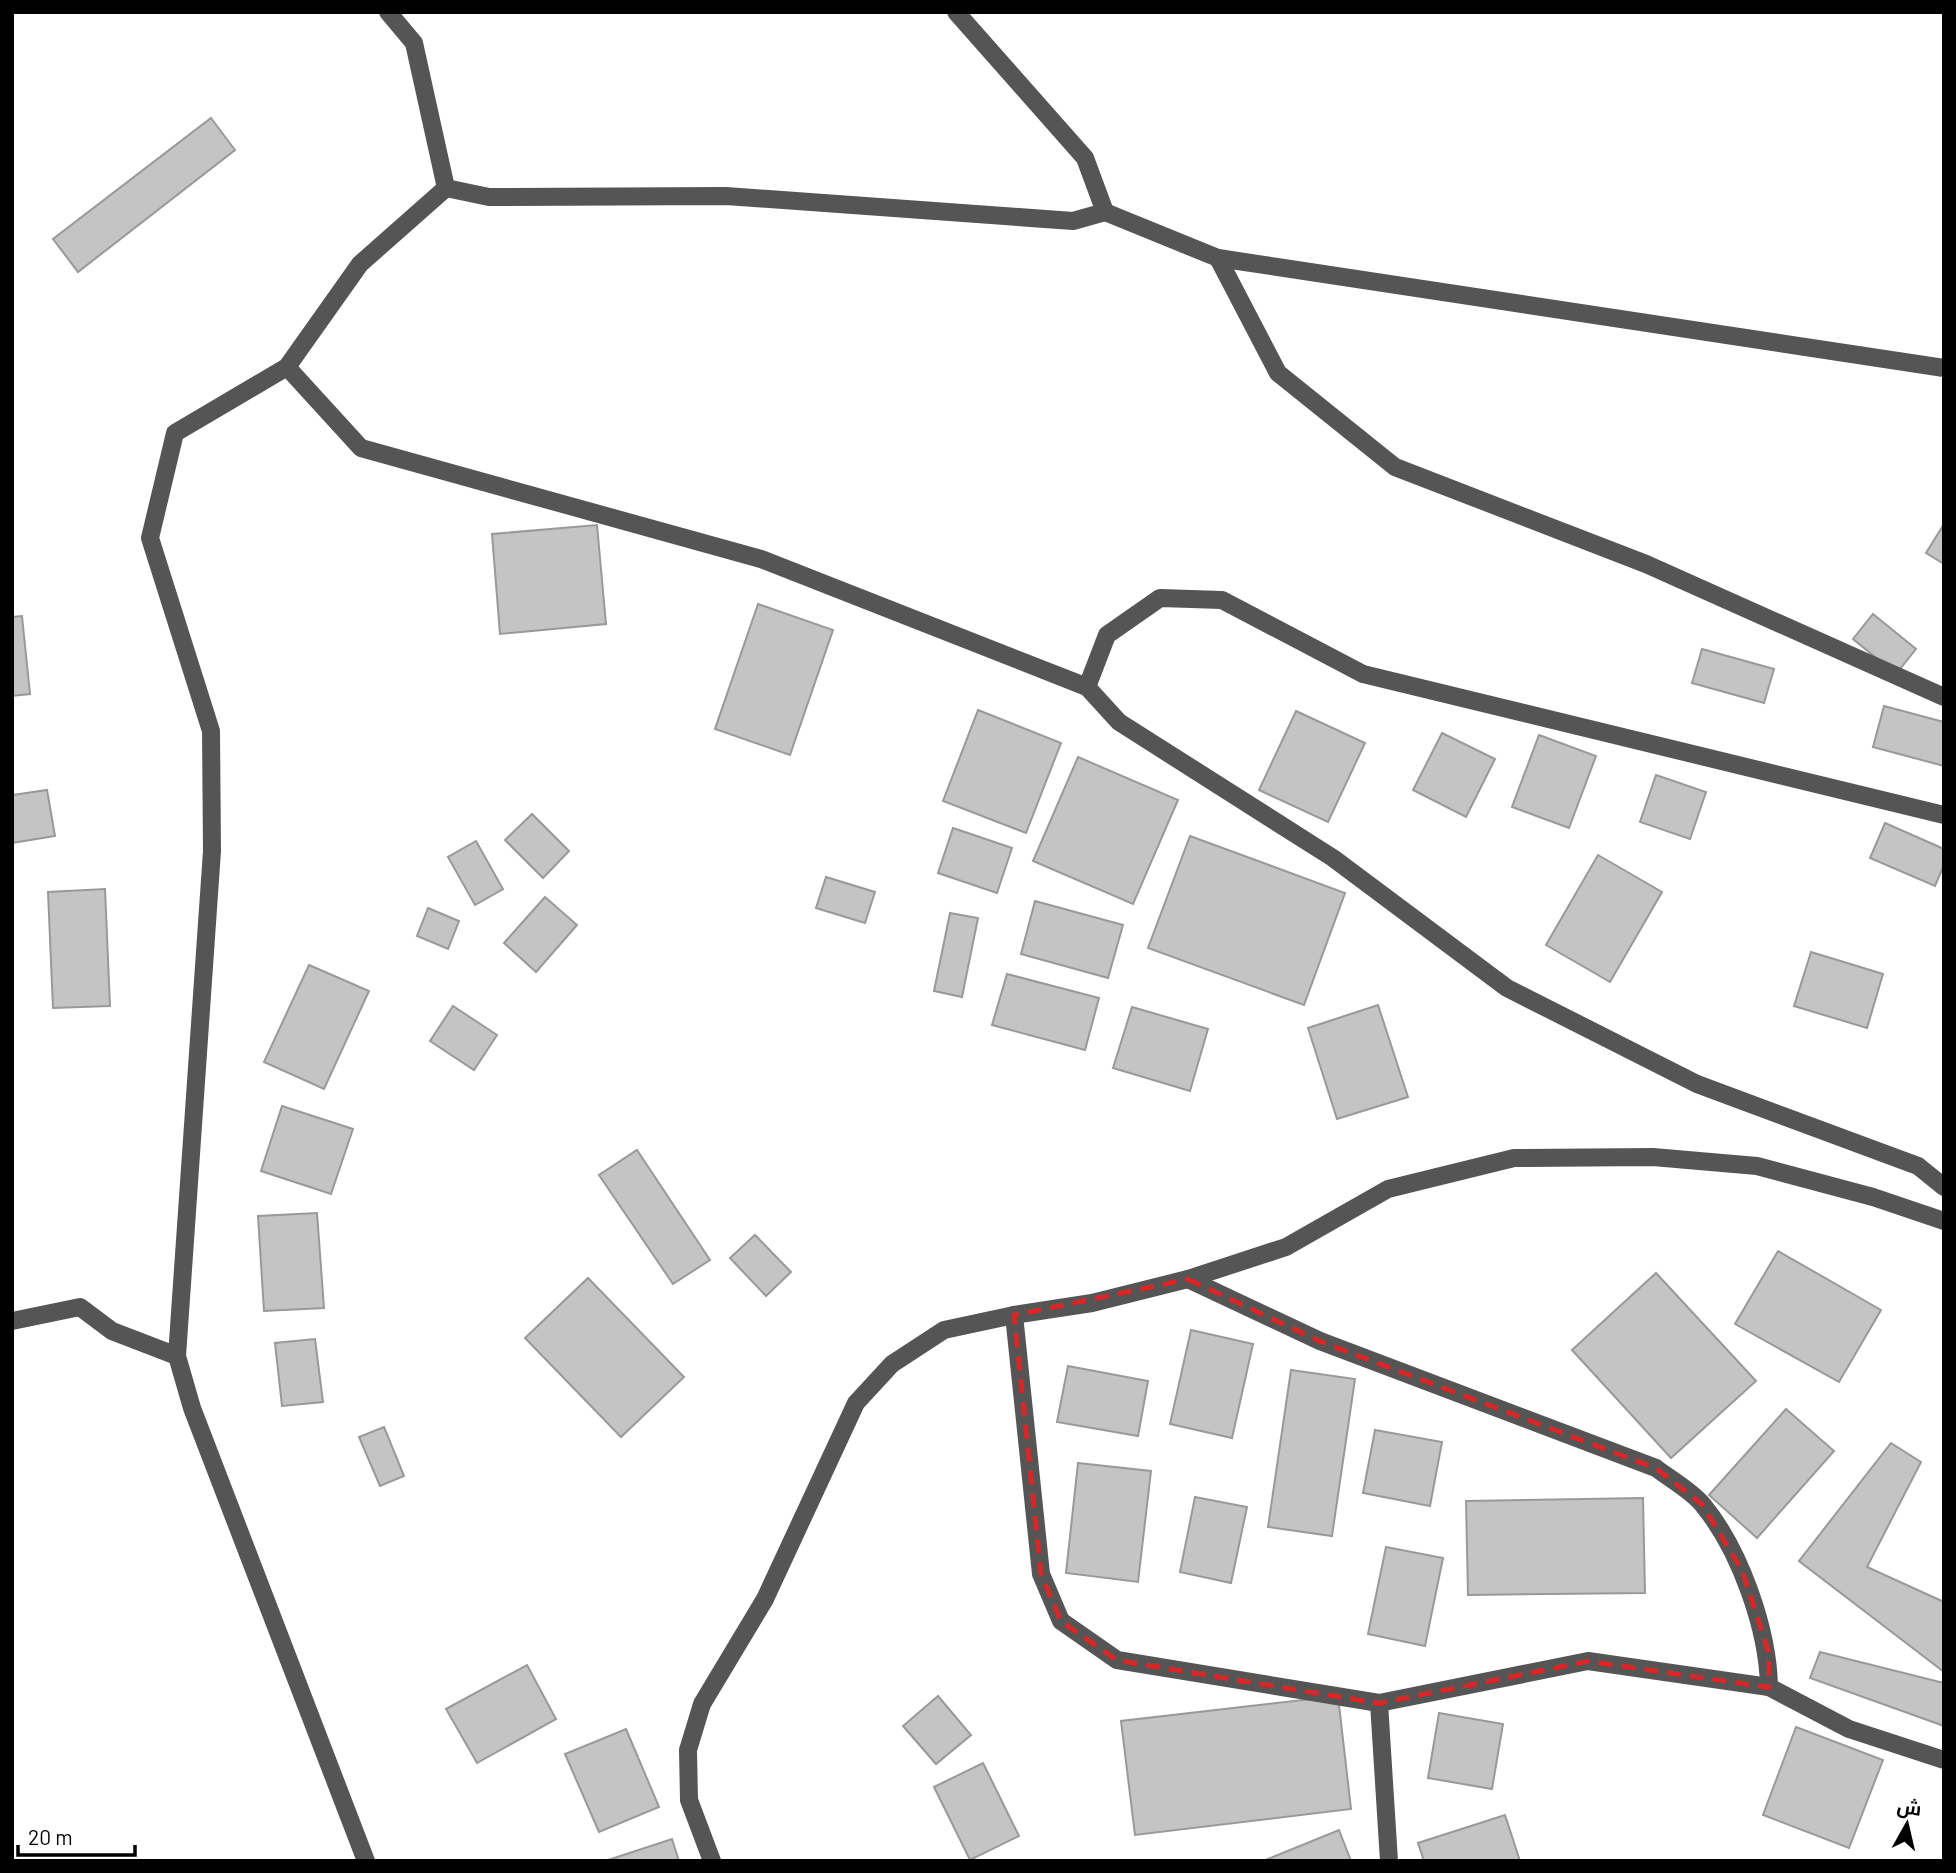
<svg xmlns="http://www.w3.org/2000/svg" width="1956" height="1873" viewBox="0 0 1956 1873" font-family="Barlow,Cairo,sans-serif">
  <rect width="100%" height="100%" fill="#fff"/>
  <g fill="#c4c4c4" stroke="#999" stroke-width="2">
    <path d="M211,118L235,150L78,272L53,239Z"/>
    <path d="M1944,524V564L1926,553Z"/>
    <path d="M597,525L606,624L500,634L492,534Z"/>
    <path d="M758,604L833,630L790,755L715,729Z"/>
    <path d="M1873,614L1916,649L1896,674L1853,639Z"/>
    <path d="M22,616L30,694L12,696V617Z"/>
    <path d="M1702,649L1774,669L1764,703L1692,683Z"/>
    <path d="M1884,706L1944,722V766L1873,747Z"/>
    <path d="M978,710L1061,743L1026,833L943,801Z"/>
    <path d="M1296,711L1365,743L1328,822L1259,790Z"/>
    <path d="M1442,733L1495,759L1466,817L1413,790Z"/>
    <path d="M1539,735L1596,756L1569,828L1512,807Z"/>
    <path d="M1078,757L1178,800L1133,904L1033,861Z"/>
    <path d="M1656,775L1706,792L1690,839L1640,822Z"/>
    <path d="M47,790L55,836L12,843V795Z"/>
    <path d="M532,814L569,851L543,878L505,840Z"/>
    <path d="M1885,823L1944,849V865L1935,886L1870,858Z"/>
    <path d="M953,828L1012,848L997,893L938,873Z"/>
    <path d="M1190,836L1345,893L1304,1005L1148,948Z"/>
    <path d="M476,841L503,889L475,905L448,857Z"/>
    <path d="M1598,855L1662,892L1610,982L1546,945Z"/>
    <path d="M826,877L875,892L865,923L816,908Z"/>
    <path d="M105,889L110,1006L53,1008L48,892Z"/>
    <path d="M545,897L577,925L536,972L504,943Z"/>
    <path d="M1035,901L1123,925L1108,978L1021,954Z"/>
    <path d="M428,908L459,921L448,949L417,936Z"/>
    <path d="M950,913L978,918L962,997L934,991Z"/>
    <path d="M1811,952L1883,974L1867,1028L1794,1006Z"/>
    <path d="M309,965L369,991L324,1089L264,1062Z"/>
    <path d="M1007,974L1099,998L1085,1050L992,1025Z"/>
    <path d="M1378,1005L1408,1097L1337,1119L1308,1028Z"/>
    <path d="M453,1006L497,1035L474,1070L430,1041Z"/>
    <path d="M1132,1007L1208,1029L1190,1091L1113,1068Z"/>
    <path d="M282,1106L353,1129L331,1194L261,1171Z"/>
    <path d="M637,1150L710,1260L673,1284L599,1175Z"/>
    <path d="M317,1213L324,1308L264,1311L258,1216Z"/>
    <path d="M755,1235L791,1272L766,1296L730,1258Z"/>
    <path d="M1778,1251L1881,1310L1839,1382L1735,1324Z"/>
    <path d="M1656,1273L1756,1381L1671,1458L1572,1350Z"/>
    <path d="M588,1278L684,1377L621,1437L525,1338Z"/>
    <path d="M1191,1330L1253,1344L1232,1438L1170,1424Z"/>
    <path d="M315,1339L323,1402L282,1406L275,1343Z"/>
    <path d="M1068,1366L1148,1381L1138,1436L1057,1422Z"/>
    <path d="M1291,1370L1355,1379L1332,1536L1268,1527Z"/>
    <path d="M1786,1409L1834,1451L1757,1538L1709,1495Z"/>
    <path d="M384,1427L404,1476L380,1486L359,1437Z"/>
    <path d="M1375,1430L1442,1442L1430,1506L1363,1493Z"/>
    <path d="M1891,1443L1921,1462L1867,1567L1944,1602V1672L1799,1561Z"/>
    <path d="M1078,1463L1151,1471L1138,1582L1066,1573Z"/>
    <path d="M1195,1497L1247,1507L1231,1583L1180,1572Z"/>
    <path d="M1643,1498L1645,1593L1468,1595L1466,1501Z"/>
    <path d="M1386,1547L1443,1558L1425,1646L1368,1634Z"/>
    <path d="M1820,1652L1944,1683V1726L1810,1678Z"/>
    <path d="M527,1665L556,1719L477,1763L446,1709Z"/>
    <path d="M938,1696L971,1735L936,1764L903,1726Z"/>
    <path d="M1338,1696L1351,1809L1135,1835L1121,1721Z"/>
    <path d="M1439,1713L1503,1724L1492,1789L1428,1778Z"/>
    <path d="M1796,1727L1883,1760L1849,1848L1763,1815Z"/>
    <path d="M626,1729L659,1807L599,1832L565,1754Z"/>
    <path d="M983,1763L1019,1836L970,1860L934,1787Z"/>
    <path d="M1505,1815L1520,1861H1424L1418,1843Z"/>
    <path d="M1339,1830L1351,1861H1263Z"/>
    <path d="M672,1839L679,1861H605Z"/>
  </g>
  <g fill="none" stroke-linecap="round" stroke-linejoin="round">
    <g stroke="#555" stroke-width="18">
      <path d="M388,12L414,43L446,188"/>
      <path d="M956,12L1085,158L1105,212"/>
      <path d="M446,188L489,197L726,196L1073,221L1105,212L1218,258L1944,368"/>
      <path d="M1218,258L1278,373L1395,467L1646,564L1944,697"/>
      <path d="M287,367L361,448L761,559L1087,687L1119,722L1333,858L1507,988L1697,1084L1918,1166L1944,1187"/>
      <path d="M1087,687L1107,635L1160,598L1222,600L1363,674L1944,815"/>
      <path d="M1188,1279L1320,1341L1656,1468C1670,1479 1692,1491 1703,1505C1740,1550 1768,1629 1769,1687"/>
      <path d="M1014,1315L1041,1574L1061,1621L1117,1660L1379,1703L1588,1661L1769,1687L1849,1729L1944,1760"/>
      <path d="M12,1321L80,1307L112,1331L177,1356L192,1408L366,1861"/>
      <path d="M177,1356L212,851L211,731L150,538L175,433L287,367L360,264L446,188"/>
      <path d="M1379,1703L1389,1861"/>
      <path d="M712,1861L689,1800L688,1750L702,1704L765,1599L856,1403L892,1364L944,1330L1014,1315L1092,1303L1188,1279L1286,1247L1388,1189L1514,1158L1653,1157L1757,1166L1873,1197L1944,1221"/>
    </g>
  </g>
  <path fill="none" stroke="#d62828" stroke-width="5" stroke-dasharray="14 9" stroke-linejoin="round" d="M1188,1279L1320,1341L1656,1468L1702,1504L1742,1570L1769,1653V1687L1588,1661L1379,1703L1117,1660L1061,1621L1041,1574L1014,1315Z"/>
  <rect width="1956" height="1873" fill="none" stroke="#000000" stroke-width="28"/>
  <g transform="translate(1907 1824) rotate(8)" stroke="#ffffff" stroke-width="5" paint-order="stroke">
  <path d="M0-5L12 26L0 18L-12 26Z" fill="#000000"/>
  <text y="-10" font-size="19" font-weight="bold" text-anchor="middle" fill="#000000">ش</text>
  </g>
  <path d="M18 1845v10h117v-10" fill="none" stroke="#000000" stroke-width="3.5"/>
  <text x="28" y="1845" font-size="21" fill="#000000" stroke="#ffffff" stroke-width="5" paint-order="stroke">20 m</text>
</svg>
